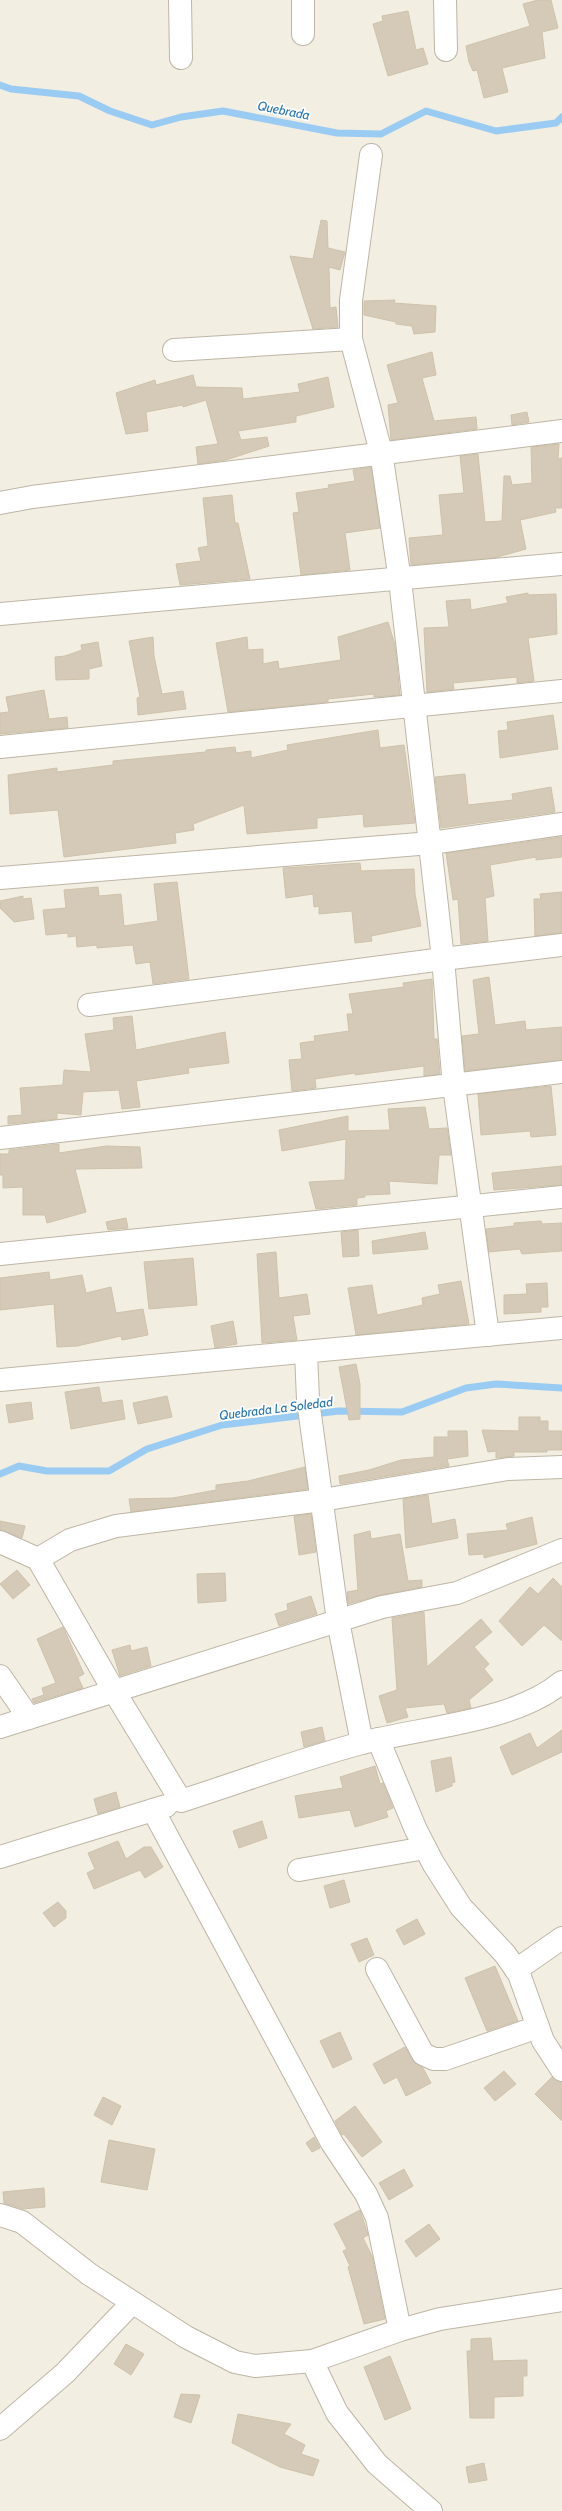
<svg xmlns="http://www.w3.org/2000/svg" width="562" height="2511" viewBox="0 0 562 2511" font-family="Cabin,sans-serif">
  <rect width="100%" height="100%" fill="#f2eee2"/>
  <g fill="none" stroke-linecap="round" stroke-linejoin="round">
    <g stroke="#9accf3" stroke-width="7">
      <path d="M0,85L11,89L79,96L110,111L152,125L181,117L223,111L337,133L381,134L426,111L496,131L556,123L562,117"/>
      <path d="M0,1474L19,1466L47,1471H109L147,1449L222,1425L339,1411L402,1412L466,1388L496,1384L562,1388"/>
    </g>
  </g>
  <g fill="#d4cab7" stroke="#cfc2aa">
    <path d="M538,0H551L558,28L542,32L545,58L502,68L508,92L484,98L477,70L473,71L469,62L466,46L530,26L523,4Z"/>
    <path d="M408,11L416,50L423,48L428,64L388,76L373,24L383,21L382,16Z"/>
    <path d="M321,220L327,221L328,248L345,252L340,270L329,267L330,308L336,307L338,327L313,329L290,256L313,259Z"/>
    <path d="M395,300L394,303L436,306L435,332L414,334L412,326L396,324V322L364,315V301Z"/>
    <path d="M432,352L436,375L422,378L434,421L476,417L477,429L391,440L388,405L398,403L387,365Z"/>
    <path d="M193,375L196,387L242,388L243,399L300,392L298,384L328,377L334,407L296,416V422L238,431L241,440L267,437L269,446L226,460L198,464L196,447L218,444L206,400L183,407V405L146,412L148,431L126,434L116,393L155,380L156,385Z"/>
    <path d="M527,412L529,422L512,425L511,415Z"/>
    <path d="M559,444L558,459L562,458V508H555L556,512L520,520L526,549L494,558L411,565L409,538L443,535L439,495L464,493L460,456L478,454L485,522L502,521L504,476H510L512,485L532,483L531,447Z"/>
    <path d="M371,467L380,528L345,533L350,570L301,575L293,513L299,512L296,493L329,488L328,485L355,481L353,470Z"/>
    <path d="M232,495L235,523H238L250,579L180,585L176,564L201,561L198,548L208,546L203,498Z"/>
    <path d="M528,593V595L556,594L557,634L528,638L534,681L517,683V677L453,683L454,689L427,692L424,628L449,627L446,601L470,599L471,610L508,603L506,597Z"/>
    <path d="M388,622L395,645L400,695L374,697V694L328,699V702L228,712L216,643L247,637L248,650L263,649V664L278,661L279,669L341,660L338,637Z"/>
    <path d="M153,637L154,656L162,694L183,691L186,709L138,715L137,698L140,697L129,641Z"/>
    <path d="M98,642L102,666L89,669V679L56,680L55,657L65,656L82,650L81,645Z"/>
    <path d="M44,690L49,719L67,717L68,728L0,734V713L9,712L6,697Z"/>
    <path d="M553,715L558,749L500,758L498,731L508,730L507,722Z"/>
    <path d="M378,730L380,748L404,745L415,823L364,827L363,814L317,818V828L247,834L244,805L193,824L194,830L175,833L176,843L64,857L58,810L10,814L8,775L57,768V772L113,765V761L206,752V750L235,747L236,753L251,751V758L288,750L287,745Z"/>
    <path d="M465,774L468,805L513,800L512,794L551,787L555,812L441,828L435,777Z"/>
    <path d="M562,837V857L536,860V857L490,865L494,896L485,898L488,941L461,944L458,899L453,900L446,853Z"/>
    <path d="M360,863L361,871L414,869L415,894L421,926L371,936L372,941L355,943L352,911L319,914V906L314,907L313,894L286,898L283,868Z"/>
    <path d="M177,882L189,979L153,984L150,962L136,964L133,945L97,948V945L77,947L76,936L68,937V933L46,935L43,910L66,908L64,890L98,887L99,896L121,894L124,926L158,921L154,884Z"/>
    <path d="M562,892V933L535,936L534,899H541L540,894Z"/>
    <path d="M23,896V899L31,898L34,919L14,922L0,908V901Z"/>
    <path d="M489,977L495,1025L525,1021L526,1030L562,1027V1060L465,1071L462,1036L479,1034L473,980Z"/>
    <path d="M432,979L434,1039H437L440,1074L424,1076V1066L355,1075V1073L315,1079L316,1088L292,1091L289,1060L302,1059L300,1043L315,1041L314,1036L349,1031L347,1014H353L349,994L404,987L403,983Z"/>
    <path d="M132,1016L136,1050L225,1032L229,1063L188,1068L189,1073L136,1081L140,1107L122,1109L119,1090L83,1092L81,1115L57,1113V1119L8,1124V1116L22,1115L20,1088L63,1085L64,1070L91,1072L85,1034L114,1030L113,1018Z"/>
    <path d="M551,1086L556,1135L531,1137L530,1131L481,1135L478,1094Z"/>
    <path d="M425,1107L429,1129L447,1128L451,1155H439L437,1184L389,1181L390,1194L365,1195V1197L357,1198V1205L316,1209L309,1182L345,1180L346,1139L282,1151L279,1130L348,1116V1131L390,1130L388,1109Z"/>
    <path d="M59,1144V1153L106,1146L140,1147L142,1168L75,1169L86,1212L47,1223L45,1215H23V1187L3,1188V1175H0V1154H9V1150Z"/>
    <path d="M562,1166V1185L494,1190L492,1173Z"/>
    <path d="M126,1218L128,1228L108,1230L106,1222Z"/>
    <path d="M541,1221L542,1224L562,1223V1251L522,1254L520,1249L489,1252L486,1229L514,1226V1223Z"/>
    <path d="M358,1230L359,1256L343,1257L341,1232Z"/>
    <path d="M425,1232L428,1249L373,1254L372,1241Z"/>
    <path d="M276,1252L279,1298L307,1294L310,1314L293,1316L297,1340L262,1343L257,1254Z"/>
    <path d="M193,1258L197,1305L149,1309L144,1262Z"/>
    <path d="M49,1272L50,1280L82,1275L86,1293L111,1287L116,1313L143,1309L148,1335L122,1340L121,1336L77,1346L57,1347L54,1304L0,1310V1278Z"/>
    <path d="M461,1281L469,1324L356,1335L348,1288L372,1285L377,1315L423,1305L422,1298L440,1294L438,1285Z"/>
    <path d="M547,1283L548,1307H541V1312L504,1314V1295L527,1294L526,1284Z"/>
    <path d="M233,1321L237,1344L215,1348L211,1326Z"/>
    <path d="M356,1364L360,1384V1419L349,1420L339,1367Z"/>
    <path d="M99,1387L102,1403L122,1400L125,1419L71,1429L65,1392Z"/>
    <path d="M167,1396L172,1417L138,1424L133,1403Z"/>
    <path d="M31,1402L33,1419L9,1423L6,1405Z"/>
    <path d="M519,1417H540V1421H548V1431H562V1450H547V1452H514V1456L496,1458V1451L488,1452L482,1430L519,1431Z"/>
    <path d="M448,1431H467L468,1456L447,1459L449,1466L340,1484L339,1476L369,1470L401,1460L434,1457V1437H448Z"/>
    <path d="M305,1467L308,1489L131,1512L129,1499L173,1498L216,1490V1485L248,1481Z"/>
    <path d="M428,1495L432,1524L455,1519L458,1538L406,1548L403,1499Z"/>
    <path d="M311,1514L316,1552L299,1555L294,1516Z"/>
    <path d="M532,1517L537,1544L484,1558V1554L469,1555L467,1534L508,1530L506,1524Z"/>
    <path d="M0,1521L25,1526L22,1538L0,1530Z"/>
    <path d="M370,1531L371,1539L400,1534L408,1581L422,1580V1587L380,1595L348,1604L347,1592L358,1590L354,1535Z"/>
    <path d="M17,1570L30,1585L13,1599L0,1584Z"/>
    <path d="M225,1573L226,1601L198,1603L197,1574Z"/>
    <path d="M553,1578L562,1587V1641L544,1625L522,1646L499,1621L530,1587L538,1594Z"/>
    <path d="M311,1596L317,1614L279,1626L275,1614L288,1610L287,1604Z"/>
    <path d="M424,1612L427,1667L481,1619L492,1632L474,1647L489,1664L484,1669L493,1680L469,1700L471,1708L447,1713L444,1704L405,1708L408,1717L387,1723L379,1696L397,1690L392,1618Z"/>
    <path d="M63,1627L84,1674L78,1677L83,1688L34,1703L32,1699L44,1695L42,1688L56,1683L37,1639Z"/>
    <path d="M130,1645L131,1651L147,1647L151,1666L120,1676L112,1650Z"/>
    <path d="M322,1727L325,1741L304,1747L301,1732Z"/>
    <path d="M562,1730V1752L512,1775L500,1747L530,1733L537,1748Z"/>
    <path d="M451,1757L455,1782L452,1783V1786L436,1792L431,1761Z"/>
    <path d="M375,1766L380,1784L383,1783L393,1808L386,1811L388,1817L355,1827L350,1810L299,1818L295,1796L343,1788L340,1777Z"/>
    <path d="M116,1792L120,1807L98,1814L94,1799Z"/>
    <path d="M262,1821L267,1838L239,1848L233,1831Z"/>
    <path d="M118,1841L126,1859L144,1847H151L163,1867L145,1878L140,1870L94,1889L87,1873L95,1869L88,1853Z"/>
    <path d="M344,1880L350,1902L330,1908L324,1886Z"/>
    <path d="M58,1902L66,1911V1918L54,1927L43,1913Z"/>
    <path d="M417,1919L425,1934L404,1945L396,1930Z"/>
    <path d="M367,1938L374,1955L359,1962L351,1944Z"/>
    <path d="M495,1966L518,2021L487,2031L465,1978Z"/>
    <path d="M340,2032L352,2059L333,2068L320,2041Z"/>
    <path d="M405,2047L412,2060L423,2068L431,2083L406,2096L397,2077L384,2084L373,2064Z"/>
    <path d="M504,2071L516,2084L495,2101L484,2088Z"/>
    <path d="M552,2077L562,2082V2121L535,2094Z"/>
    <path d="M103,2097L121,2106L112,2125L94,2115Z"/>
    <path d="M355,2106L382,2142L362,2157L344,2134L342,2135L335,2121Z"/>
    <path d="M314,2137L320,2148L312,2152L306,2143Z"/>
    <path d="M109,2140L155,2149L147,2190L101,2182Z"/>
    <path d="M404,2169L413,2186L389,2200L379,2183Z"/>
    <path d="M44,2188L45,2207L23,2209L4,2203L3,2192Z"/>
    <path d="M360,2210L368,2235L363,2238L372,2256L385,2319L364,2324L348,2267L350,2266L343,2251L347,2249L334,2224Z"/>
    <path d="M429,2224L440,2239L416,2257L405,2241Z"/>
    <path d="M491,2338L493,2361L527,2360V2376H523V2396L494,2397V2418H470L467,2351H471V2339Z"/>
    <path d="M126,2344L144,2354L131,2375L114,2364Z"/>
    <path d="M390,2356L411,2409L385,2420L364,2367Z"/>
    <path d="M181,2394L200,2395L191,2423L174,2417Z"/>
    <path d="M238,2414L291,2424L284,2434L305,2445L301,2454L319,2460L313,2476L280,2467L232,2443Z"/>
    <path d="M484,2463L487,2480L469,2483L466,2467Z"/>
  </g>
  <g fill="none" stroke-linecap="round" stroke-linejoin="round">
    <defs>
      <g id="minor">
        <path d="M180,0L181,58"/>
        <path d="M303,0V34"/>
        <path d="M445,0L446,50"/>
        <path d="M371,155L351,300V339L381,452L400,580L443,959L454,1086L488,1335"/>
        <path d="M174,350L351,339"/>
        <path d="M0,503L32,497L562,431"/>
        <path d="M0,614L562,564"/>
        <path d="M0,747L562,691"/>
        <path d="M0,878L431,843L562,824"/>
        <path d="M89,1005L443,959L562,945"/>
        <path d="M0,1138L562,1072"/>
        <path d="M0,1254L562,1197"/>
        <path d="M306,1352L308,1400L338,1621L362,1743"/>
        <path d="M0,1380L562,1328"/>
        <path d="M0,1542L38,1559L70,1540L116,1526L322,1500L508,1469L562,1467"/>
        <path d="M38,1559L114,1691L181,1801C241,1782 301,1759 362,1743C423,1727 515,1722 562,1682"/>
        <path d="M0,1676L29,1718"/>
        <path d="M0,1727L382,1607L457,1593L562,1550"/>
        <path d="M378,1739L416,1830L433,1863L461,1907L505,1954L519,1974L543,2041L562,2070"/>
        <path d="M153,1810L332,2143L366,2194L377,2218L400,2330"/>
        <path d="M0,1857L166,1806"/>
        <path d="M299,1870L425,1848"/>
        <path d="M377,1969L423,2054L434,2059H445L538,2027"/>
        <path d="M516,1970L562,1938"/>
        <path d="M312,2361L337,2413L377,2464L431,2511"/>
        <path d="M0,2429L65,2373L132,2303"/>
      </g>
      <path id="tertiary" d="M0,2215L22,2222L89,2274L186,2337L235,2362L255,2366L312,2361L400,2330L440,2319L562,2300"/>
    </defs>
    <use href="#minor" stroke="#beb6a5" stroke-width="24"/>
    <use href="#tertiary" stroke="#beb6a5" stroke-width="24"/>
    <use href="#minor" stroke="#fff" stroke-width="22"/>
    <use href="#tertiary" stroke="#fff" stroke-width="22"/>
  </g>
  <g text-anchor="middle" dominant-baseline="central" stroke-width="3.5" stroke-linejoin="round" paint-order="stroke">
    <g font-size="13" font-style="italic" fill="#2775b4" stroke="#fff">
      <text transform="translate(284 110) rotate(11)">Quebrada</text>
      <text transform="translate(276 1408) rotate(-7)">Quebrada La Soledad</text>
    </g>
  </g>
</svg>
